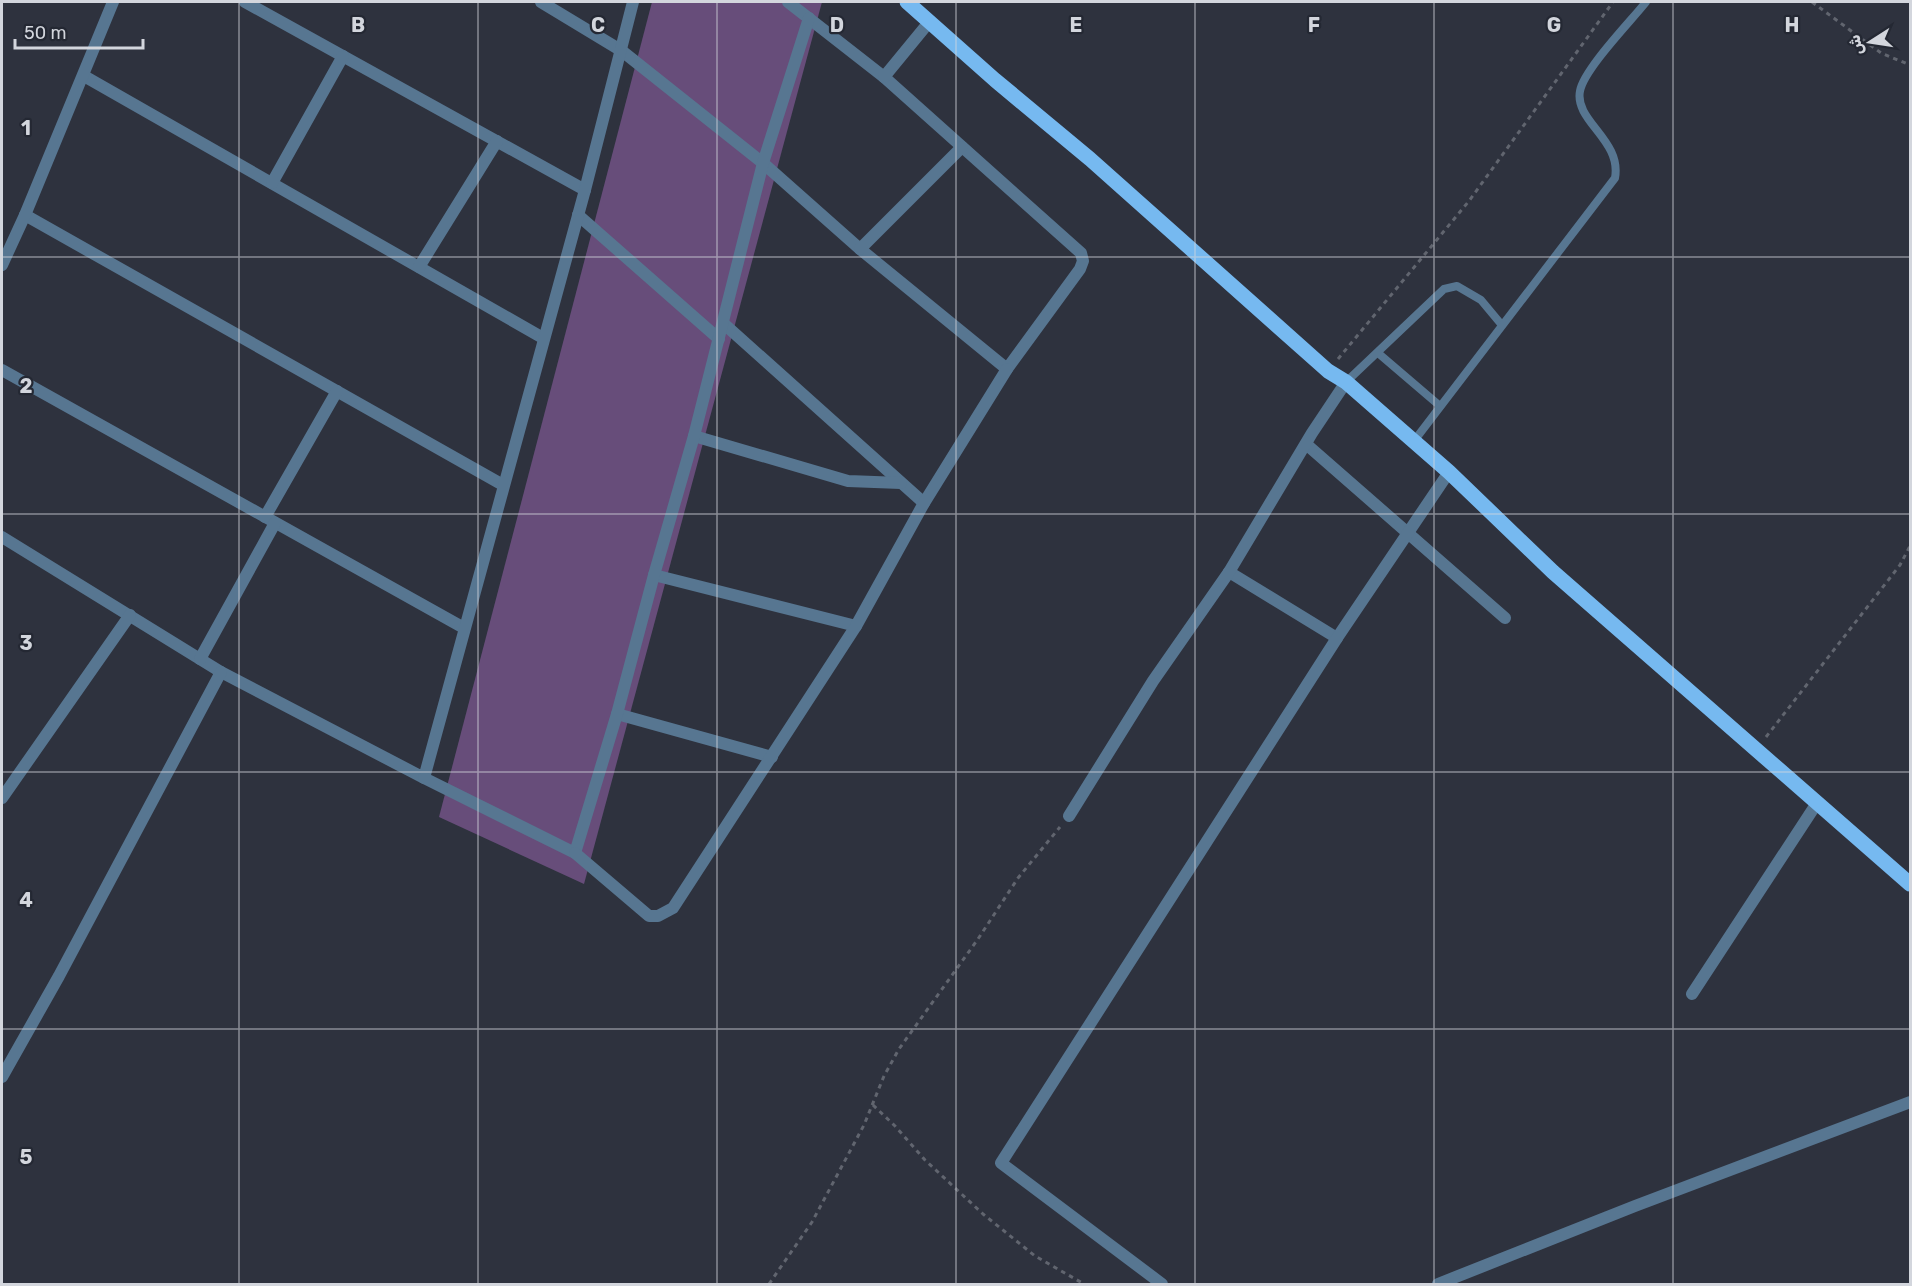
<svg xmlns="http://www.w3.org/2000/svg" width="1912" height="1286" viewBox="0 0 1912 1286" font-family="Rubik,'Noto Sans Arabic',sans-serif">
  <rect width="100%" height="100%" fill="#2e323e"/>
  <path fill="#674d7a" d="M652,2H822L584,884L439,817Z"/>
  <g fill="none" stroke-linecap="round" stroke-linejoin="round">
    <g stroke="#61656f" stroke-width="3" stroke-dasharray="4.5 4.5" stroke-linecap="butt">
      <path d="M1812,2L1881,53L1910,65"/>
      <path d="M1338,359L1469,201L1613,2"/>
      <path d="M1766,737L1900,565L1910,546"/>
      <path d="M873,1105L895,1126L925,1160L983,1214L1035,1256L1084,1284"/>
      <path d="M769,1284L812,1222L864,1125L884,1076L899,1049L978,939L1018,878L1060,827"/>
    </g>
    <g stroke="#577691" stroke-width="8">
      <path d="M1378,353L1440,406"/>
      <path d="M1346,382L1444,289L1457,286L1481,300L1501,324"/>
      <path d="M1414,441L1615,178C1622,140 1574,121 1580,91C1584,69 1631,21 1646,2"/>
    </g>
    <g stroke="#577691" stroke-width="12">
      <path d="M245,2L585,190"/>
      <path d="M541,2L622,51L763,163L860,249L1007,369L1080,269L1083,261L1081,253L884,77L788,2"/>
      <path d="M84,76L543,338"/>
      <path d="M884,77L930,21"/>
      <path d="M272,183L343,56"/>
      <path d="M25,215L503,485"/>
      <path d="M578,215L719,339"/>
      <path d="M860,249L962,147"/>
      <path d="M2,265L25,215L113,2"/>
      <path d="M419,267L497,141"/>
      <path d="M723,323L924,503"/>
      <path d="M2,370L464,628"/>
      <path d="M694,436L848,481L901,483"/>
      <path d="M1306,444L1505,618"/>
      <path d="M265,517L337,391"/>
      <path d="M2,537L221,672L424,778L585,190L633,2"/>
      <path d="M1229,572L1337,638"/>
      <path d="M654,575L856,626"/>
      <path d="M200,659L275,523"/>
      <path d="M617,714L772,757"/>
      <path d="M424,778L575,853L617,714L654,575L694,436L763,163L809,18"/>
      <path d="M2,798L130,615"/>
      <path d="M1069,816L1153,681L1229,572L1312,433L1346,382"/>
      <path d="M575,853L649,916H658L673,908L856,626L924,503L1007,369"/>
      <path d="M1692,994L1817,803"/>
      <path d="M2,1077L59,976L221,672"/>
      <path d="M1162,1284L1001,1163L1337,638L1449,472"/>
      <path d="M1438,1284L1635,1206L1910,1102"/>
    </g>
    <path stroke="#76b9f0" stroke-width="15" d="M907,2L995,80L1090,159L1328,371L1346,382L1449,472L1553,572L1910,884"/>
  </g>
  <path fill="none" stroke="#d3d6dd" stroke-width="1.5" stroke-opacity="0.55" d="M239,2V1284M478,2V1284M717,2V1284M956,2V1284M1195,2V1284M1434,2V1284M1673,2V1284M2,257H1910M2,514H1910M2,772H1910M2,1029H1910"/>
  <g font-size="20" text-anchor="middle" font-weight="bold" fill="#d3d6dd" stroke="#242833" stroke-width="4.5" stroke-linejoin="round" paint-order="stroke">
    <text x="358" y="32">B</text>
    <text x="598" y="32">C</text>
    <text x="837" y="32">D</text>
    <text x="1076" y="32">E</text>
    <text x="1314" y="32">F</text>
    <text x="1554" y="32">G</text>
    <text x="1792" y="32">H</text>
    <text x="26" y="135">1</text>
    <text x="26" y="393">2</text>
    <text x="26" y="650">3</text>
    <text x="26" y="907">4</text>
    <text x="26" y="1164">5</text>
  </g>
  <rect width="1912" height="1286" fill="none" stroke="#d3d6dd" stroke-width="6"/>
  <g transform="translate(1870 42) rotate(258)" stroke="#242833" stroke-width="4.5" paint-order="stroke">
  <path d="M0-4.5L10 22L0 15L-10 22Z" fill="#d3d6dd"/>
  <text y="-9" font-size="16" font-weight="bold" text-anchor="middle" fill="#d3d6dd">ش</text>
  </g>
  <path d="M15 39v9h128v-9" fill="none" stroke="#d3d6dd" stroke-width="3"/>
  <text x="24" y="39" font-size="18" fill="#d3d6dd" stroke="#242833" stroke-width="4.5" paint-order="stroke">50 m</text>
</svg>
